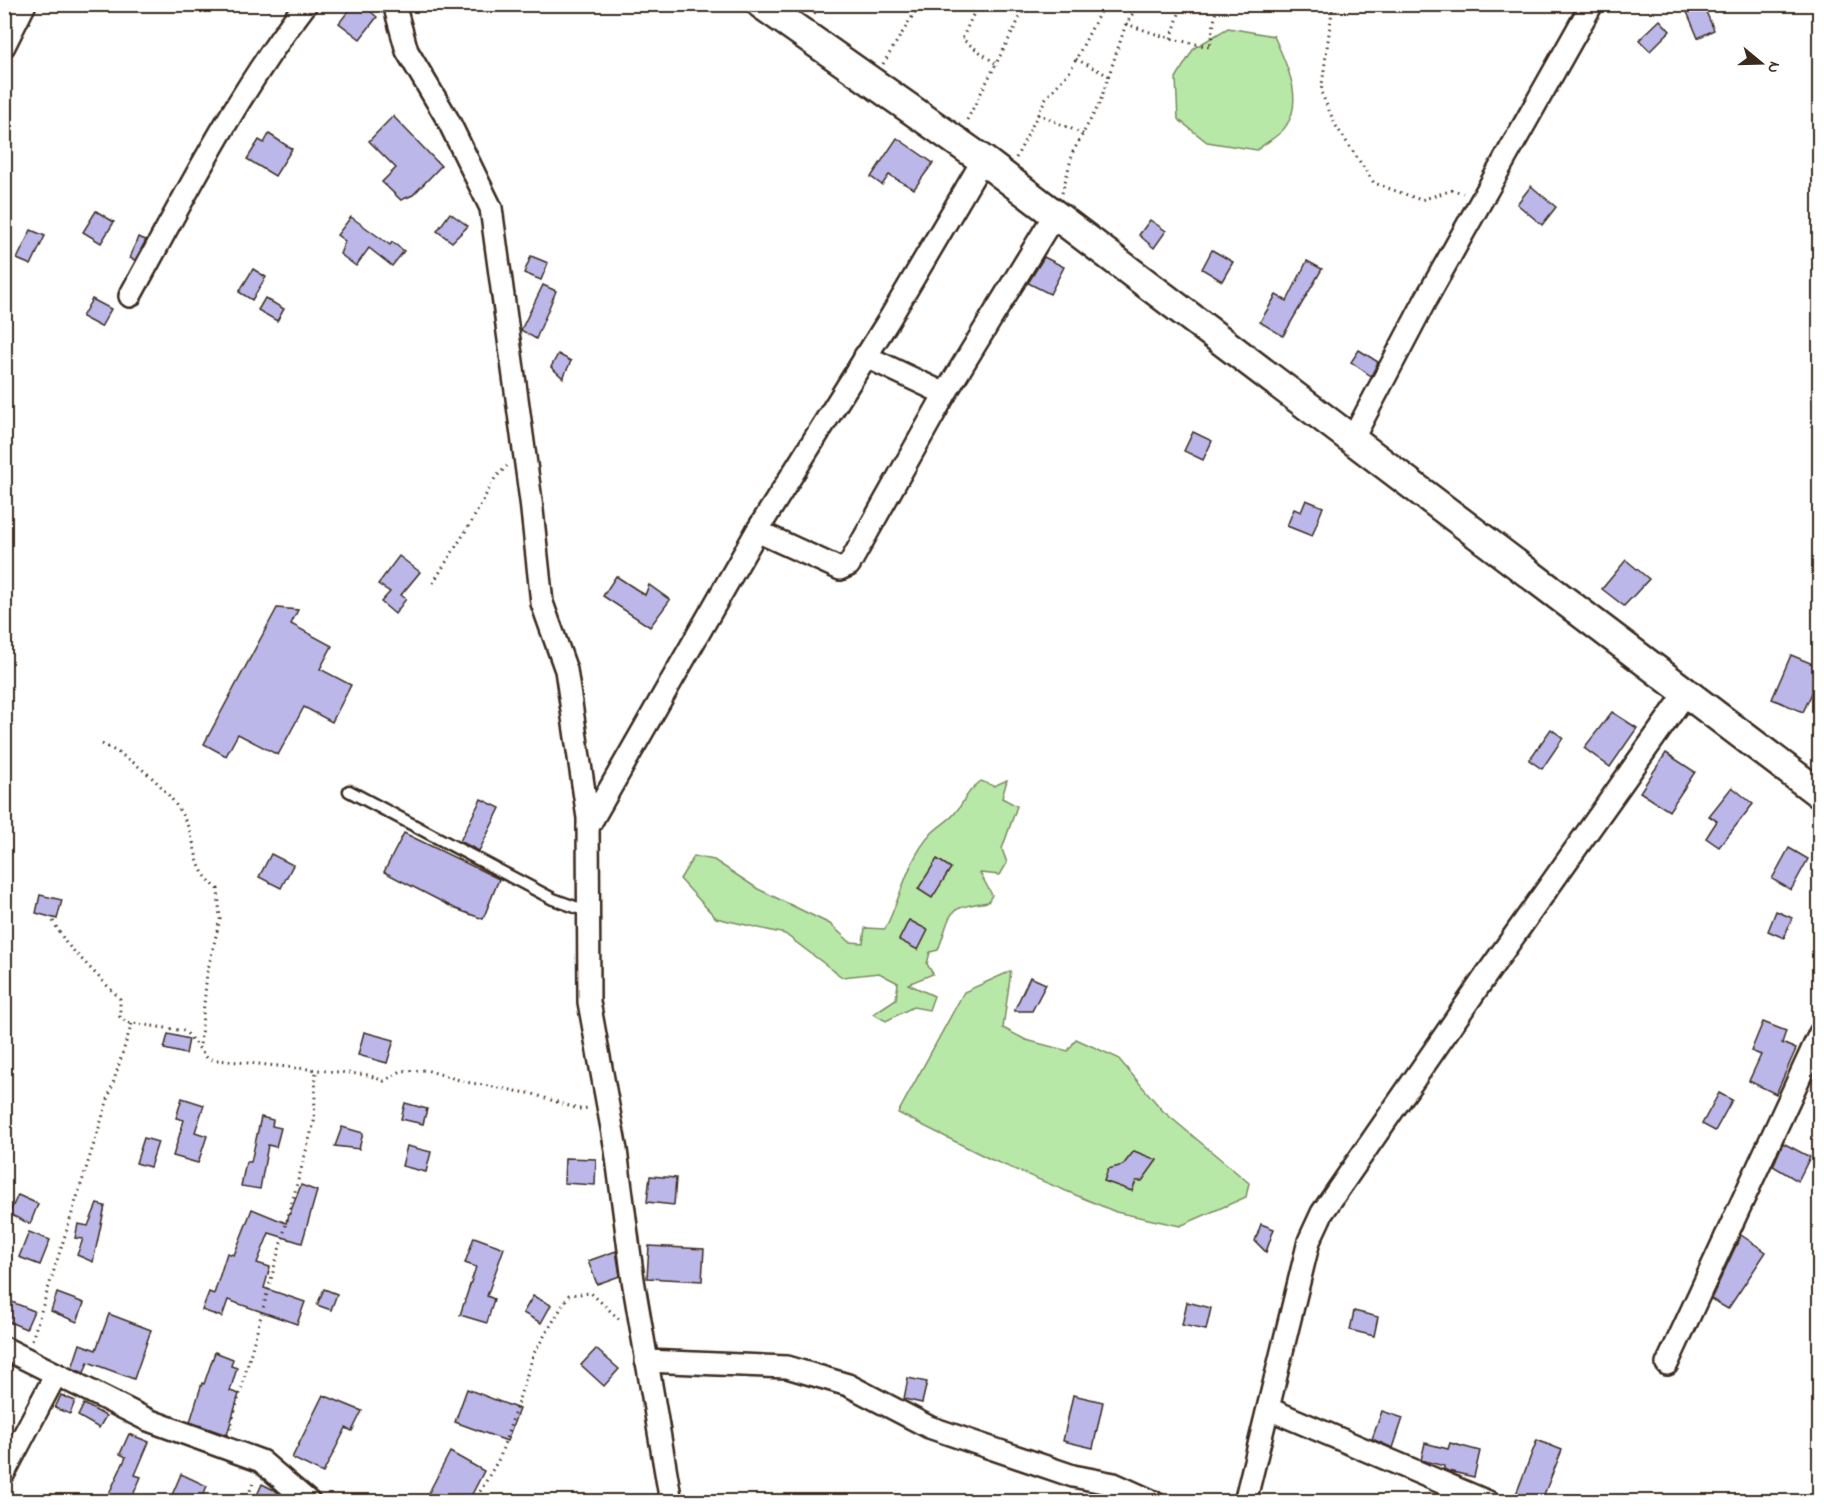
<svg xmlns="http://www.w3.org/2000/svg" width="1824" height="1506" viewBox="0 0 1824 1506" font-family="'Indie Flower',sans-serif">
  <rect width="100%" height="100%" fill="#fff"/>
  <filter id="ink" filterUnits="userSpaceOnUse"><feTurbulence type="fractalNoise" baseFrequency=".0167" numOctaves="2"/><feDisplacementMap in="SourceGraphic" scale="12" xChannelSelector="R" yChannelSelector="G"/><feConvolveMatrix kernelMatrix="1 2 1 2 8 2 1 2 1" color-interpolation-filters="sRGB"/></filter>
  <g filter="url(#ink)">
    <g fill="#b8e8a7" stroke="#7a8962" stroke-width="1.5">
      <path d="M1228,28L1274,36C1285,62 1305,98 1286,126C1281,135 1265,143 1257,150L1207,142L1178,119L1176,78L1194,48Z"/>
      <path d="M1007,780L1002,798L1017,806L1002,849L1007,863L1000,875L980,873L992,895L988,902C944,908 953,911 938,950L930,952L927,964L933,974L908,984L934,996L929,1010L913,1007L886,1021L873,1014L896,999L898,983L879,973L842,977L785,934L716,918L680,879L694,856L714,860L758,889L830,924L850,942L863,943L865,928L885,929C901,898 907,860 931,834C938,826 949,821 955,813C966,800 965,793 981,781L994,786Z"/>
      <path d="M1011,971L1003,1028L1026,1040L1068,1051L1076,1039L1118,1058L1163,1111L1249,1183L1246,1197L1180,1226L1116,1212L990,1159L898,1113L964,992Z"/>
    </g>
    <g fill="#bcb7e9" stroke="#3b2a1e" stroke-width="1.5">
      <path d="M354,4H362L377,17L360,39L339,23Z"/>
      <path d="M1703,5L1714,30L1698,38L1687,12Z"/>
      <path d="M1660,20L1670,31L1650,51L1639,40Z"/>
      <path d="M393,116L441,166L413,195L401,200L382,182L396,168L369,141Z"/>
      <path d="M269,134L292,149L275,176L247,159L259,140L264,143Z"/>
      <path d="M897,138L933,163L914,189L889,175L882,185L871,177Z"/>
      <path d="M1531,186L1556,207L1542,225L1517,204Z"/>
      <path d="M96,211L114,222L101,243L83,232Z"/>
      <path d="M450,213L468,226L452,242L437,231Z"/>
      <path d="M351,217L390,245L392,242L404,251L392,266L369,248L356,266L340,254L345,241L337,235Z"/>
      <path d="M1150,220L1166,231L1154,248L1139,235Z"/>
      <path d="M31,230L45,236L31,265L17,259Z"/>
      <path d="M138,237L146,240L135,260L130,258Z"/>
      <path d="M1212,250L1233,262L1222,281L1202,269Z"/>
      <path d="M531,256L548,263L541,280L524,273Z"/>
      <path d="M1044,257L1064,267L1050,294L1028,283Z"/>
      <path d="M1307,261L1322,269L1283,336L1260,322L1276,295L1287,301Z"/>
      <path d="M253,269L266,277L252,300L239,292Z"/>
      <path d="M543,285L556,291L536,339L521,330Z"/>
      <path d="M265,298L284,309L277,321L258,310Z"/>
      <path d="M92,299L111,309L101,327L82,317Z"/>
      <path d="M1359,350L1378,362L1371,376L1351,362Z"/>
      <path d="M558,354L571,361L563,378L551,367Z"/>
      <path d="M1193,432L1212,441L1203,460L1184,451Z"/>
      <path d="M1306,500L1323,507L1312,536L1287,526L1294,509L1301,512Z"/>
      <path d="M399,556L420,572L401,595L406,599L395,614L381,602L390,592L378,584Z"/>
      <path d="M1626,560L1649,579L1624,606L1602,589Z"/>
      <path d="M616,576L645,595L649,585L670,600L650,627L603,596Z"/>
      <path d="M277,608L298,610L291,624L332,646L320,669L351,685L332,722L304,707L278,755L238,734L226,756L204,744Z"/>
      <path d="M1791,655L1820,667V676L1803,712L1772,699Z"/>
      <path d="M1612,712L1637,728L1610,767L1584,748Z"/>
      <path d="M1551,729L1563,738L1542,769L1529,760Z"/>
      <path d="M1666,753L1695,772L1669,811L1640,792Z"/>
      <path d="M1732,787L1753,804L1719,847L1706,838L1717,821L1709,816Z"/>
      <path d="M481,799L500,808L479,851L460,841Z"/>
      <path d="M404,833L499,879L483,919L456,909L384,872Z"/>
      <path d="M1789,848L1808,859L1791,890L1772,879Z"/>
      <path d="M271,854L293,865L281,888L259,877Z"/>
      <path d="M937,859L951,868L932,898L918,889Z"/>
      <path d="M40,895L62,900L57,919L36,913Z"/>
      <path d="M1776,911L1792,918L1784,938L1768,931Z"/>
      <path d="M909,920L928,930L918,950L899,940Z"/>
      <path d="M1030,977L1046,984L1032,1011H1014Z"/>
      <path d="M1763,1022L1786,1031L1782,1043L1796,1049L1776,1094L1749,1081L1761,1055L1751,1051Z"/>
      <path d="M364,1032L394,1040L387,1063L358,1055Z"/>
      <path d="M168,1034L189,1039L186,1054L164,1049Z"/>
      <path d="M1719,1093L1732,1100L1715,1131L1702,1124Z"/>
      <path d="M182,1098L204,1105L195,1132L207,1136L198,1163L173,1156L184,1120L176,1118Z"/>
      <path d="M405,1103L427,1109L423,1124L401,1119Z"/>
      <path d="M261,1117L273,1120L272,1126L281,1128L276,1147L268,1145L260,1189L241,1186L246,1162H251Z"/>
      <path d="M342,1127L363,1133L359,1149L335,1146Z"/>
      <path d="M144,1138L158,1142L150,1167L136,1163Z"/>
      <path d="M1783,1143L1810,1157L1798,1181L1773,1166Z"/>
      <path d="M407,1146L431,1152L426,1172L402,1166Z"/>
      <path d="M1134,1151L1157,1160L1142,1181H1136L1132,1191L1104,1181L1108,1169L1123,1165Z"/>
      <path d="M565,1158L596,1159L595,1185L564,1183Z"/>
      <path d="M650,1176L676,1178L674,1205L647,1202Z"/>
      <path d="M301,1185L317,1191L302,1243L269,1233L257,1263L270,1267L264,1288L305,1302L297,1324L228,1300L222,1317L202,1310L209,1292L214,1294L227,1253L234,1255L252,1209L286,1223Z"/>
      <path d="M18,1195L38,1204L30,1224L9,1214Z"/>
      <path d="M97,1204L105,1206L93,1262L77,1255L83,1239L75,1238L78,1224L88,1226Z"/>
      <path d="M1261,1224L1274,1229L1266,1252L1255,1241Z"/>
      <path d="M29,1232L50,1240L40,1265L19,1257Z"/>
      <path d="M1741,1235L1766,1252L1728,1309L1711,1299Z"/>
      <path d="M474,1237L504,1248L487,1296L494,1299L487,1323L460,1315L476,1267L465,1263Z"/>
      <path d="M649,1246L704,1249L702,1281L647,1278Z"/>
      <path d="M616,1251L620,1276L597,1284L588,1261Z"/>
      <path d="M324,1289L337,1294L331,1310L317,1305Z"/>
      <path d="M57,1293L84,1303L77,1322L51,1311Z"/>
      <path d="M533,1296L551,1305L541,1323L523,1313Z"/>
      <path d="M12,1302L34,1311L26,1329L5,1320Z"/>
      <path d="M1187,1302L1211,1308L1206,1330L1182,1325Z"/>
      <path d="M1354,1311L1378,1317L1374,1336L1350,1330Z"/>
      <path d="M109,1314L151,1330L134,1379L88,1362L84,1373L72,1368L80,1344L96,1350Z"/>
      <path d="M596,1349L619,1369L604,1386L581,1365Z"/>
      <path d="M215,1352L233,1359L231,1366L237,1368L230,1391L239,1394L227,1435L190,1422L202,1383L204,1384Z"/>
      <path d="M908,1378L927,1382L922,1403L904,1399Z"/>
      <path d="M467,1389L519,1409L507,1441L455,1422Z"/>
      <path d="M61,1395L75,1401L70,1414L55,1408Z"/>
      <path d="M323,1395L362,1411L352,1431L346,1428L323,1473L292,1458Z"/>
      <path d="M1073,1395L1103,1402L1093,1448L1063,1441Z"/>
      <path d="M84,1404L106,1416L99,1428L78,1416Z"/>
      <path d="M1382,1411L1403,1418L1393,1448L1372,1439Z"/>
      <path d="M129,1434L149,1442L135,1475L141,1477L130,1502H105L126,1457L120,1454Z"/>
      <path d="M1537,1440L1562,1450L1541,1502H1513Z"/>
      <path d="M1425,1443L1448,1449L1450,1443L1480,1451L1474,1477L1448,1471L1444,1469V1466L1421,1460Z"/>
      <path d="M450,1452L484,1471L468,1502H424Z"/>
      <path d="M181,1474L207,1486L200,1502H169Z"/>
      <path d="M262,1484L276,1491L289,1502H254Z"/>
    </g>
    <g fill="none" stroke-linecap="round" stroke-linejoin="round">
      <defs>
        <path id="lane" d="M349,791L553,899L589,912"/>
        <g id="street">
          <path d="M394,4L407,51L448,120L491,208L531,501L542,603L566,670L588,818L589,1002L616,1150L633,1280L671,1502"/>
          <path d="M4,46L25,4"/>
          <path d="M130,296C185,196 236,95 306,4"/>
          <path d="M865,356L945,394"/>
          <path d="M1352,440L1426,299L1592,4"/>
          <path d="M757,531L840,569L849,565L945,394L1055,214"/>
          <path d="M588,827L757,531L890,318L983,160"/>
          <path d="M4,1348L148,1420L261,1461L309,1502"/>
          <path d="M646,1361L787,1367L848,1385L929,1427L1073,1476L1114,1484L1154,1502"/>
          <path d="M1667,1364L1820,1033"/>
          <path d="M1269,1409L1488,1502"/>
          <path d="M4,1473L56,1374"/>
          <path d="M1245,1502L1309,1241L1322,1213L1487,974L1686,693"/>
        </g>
        <path id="secondary" d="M761,4L983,160L1820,794"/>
      </defs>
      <use href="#lane" stroke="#3b2a1e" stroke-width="15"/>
      <use href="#street" stroke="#3b2a1e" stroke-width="26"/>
      <use href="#secondary" stroke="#3b2a1e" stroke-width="33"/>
      <g stroke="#3b2a1e" stroke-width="3" stroke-dasharray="1.5 4.5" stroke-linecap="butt">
        <path d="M978,4L962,39L995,63"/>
        <path d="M1333,4L1321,92L1336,126L1374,183L1421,200L1453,190L1463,193"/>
        <path d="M1665,4L1668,9L1685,7"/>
        <path d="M814,14L821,4"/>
        <path d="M1126,24L1171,39L1182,4"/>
        <path d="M1172,39L1210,47L1217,4"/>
        <path d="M1076,59L1109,76"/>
        <path d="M883,64L920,4"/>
        <path d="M1038,114L1083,134"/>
        <path d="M967,120L1027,4"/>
        <path d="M1016,158L1046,98L1070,71L1104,4"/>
        <path d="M1062,193L1073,152L1100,102L1126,24L1139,4"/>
        <path d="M433,583L472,521L495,478L507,466"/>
        <path d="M102,744C139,762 176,793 190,832C199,859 194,869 218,889L220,919L207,973L200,1046"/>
        <path d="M53,921L66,943L120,999V1017L126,1022L185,1031L208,1059L368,1075L384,1081L401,1071L426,1070L466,1082L533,1094L578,1109L589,1108"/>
        <path d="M32,1340L132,1023"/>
        <path d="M230,1429L314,1122L316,1070"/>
        <path d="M246,1502L254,1480"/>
        <path d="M474,1502L500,1457L534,1353L569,1295L591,1293L621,1321"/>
      </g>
      <use href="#lane" stroke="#fff" stroke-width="10"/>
      <use href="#street" stroke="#fff" stroke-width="21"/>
      <use href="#secondary" stroke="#fff" stroke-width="28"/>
    </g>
  </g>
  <rect width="1824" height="1506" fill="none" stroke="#fff" stroke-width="24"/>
  <rect x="12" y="12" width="1800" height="1482" fill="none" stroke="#3b2a1e" stroke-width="2" filter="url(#ink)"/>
  <g transform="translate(1761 63) rotate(109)" stroke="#ffffff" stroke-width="4.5" paint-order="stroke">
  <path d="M0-4.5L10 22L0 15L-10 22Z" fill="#3b2a1e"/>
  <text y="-9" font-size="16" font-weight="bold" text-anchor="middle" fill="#3b2a1e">N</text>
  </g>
</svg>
